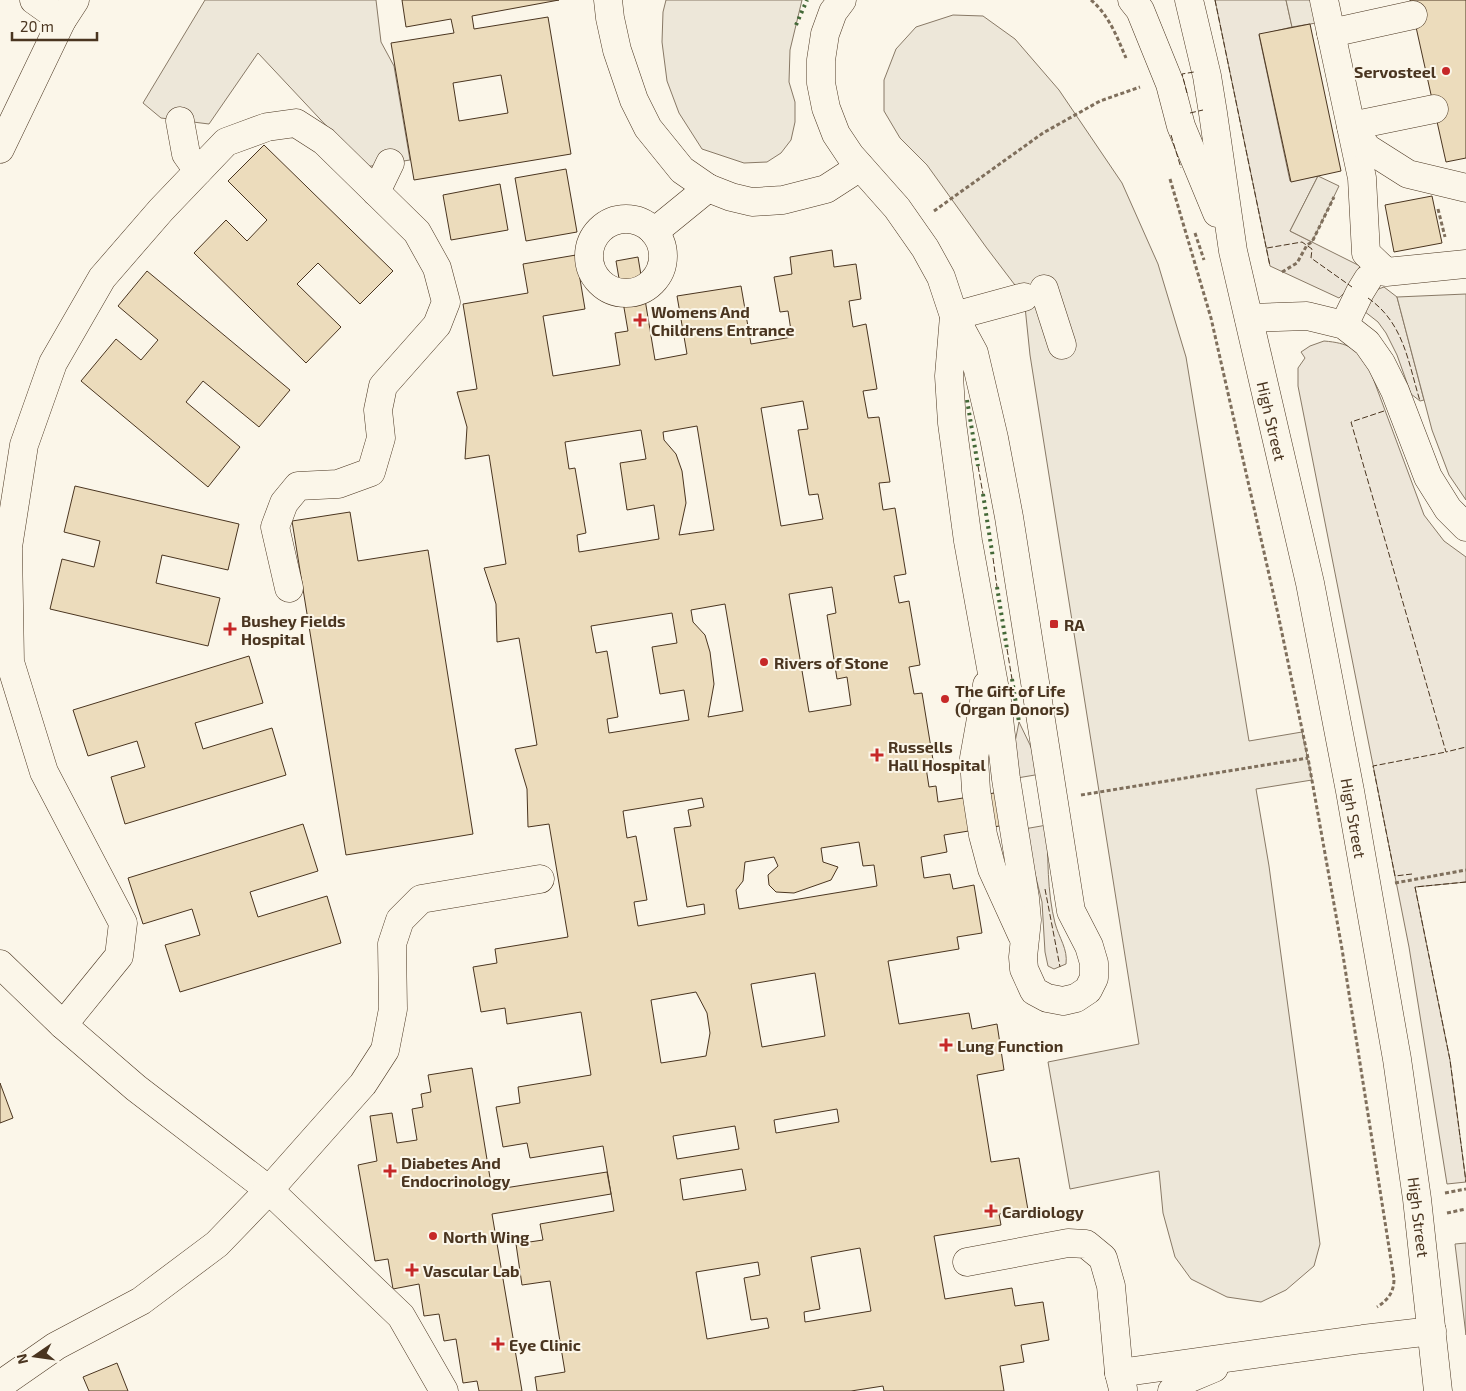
<svg xmlns="http://www.w3.org/2000/svg" width="1466" height="1391" viewBox="0 0 1466 1391" font-family="'Exo 2',sans-serif">
  <rect width="100%" height="100%" fill="#fbf6e9"/>
  <g fill="#ede6d9" stroke="#887966">
    <path d="M1215,0H1286L1292,27L1259,35L1290,181L1318,176L1290,231L1360,266L1351,286L1339,298L1270,266Z"/>
    <path d="M1384,287L1397,297L1424,400L1420,401L1411,394L1397,355L1386,333L1378,322L1364,311L1373,291Z"/>
    <path d="M1324,341C1348,343 1358,348 1370,370L1424,515L1444,541L1466,557V882L1415,887L1450,1060L1466,1182L1447,1184L1409,947L1298,386V368L1305,358L1301,352L1310,346Z"/>
    <path d="M1019,722L1031,747L1041,774L1017,778L1014,747Z"/>
    <path d="M1047,825C1048,857 1047,892 1055,923C1059,938 1068,949 1066,964L1054,969L1048,966L1045,952L1042,902L1024,829Z"/>
    <path d="M1466,1243V1335L1455,1244Z"/>
  </g>
  <g fill="#ede7d9" stroke="#887966">
    <path d="M205,0H376L381,42L394,66L410,160L365,167L258,53L209,124L161,118L143,103Z"/>
    <path d="M666,0H802L790,50L789,82L795,102V122L791,140L781,153L767,162L744,163L702,149L679,113L667,81L662,42L663,12Z"/>
    <path d="M1286,0H1311L1316,23L1292,27Z"/>
    <path d="M953,15L983,16L1015,39L1059,90L1122,183L1158,264L1186,357L1249,741L1302,732L1312,780L1256,789L1269,866L1320,1244L1314,1266L1286,1290L1261,1302L1227,1297L1191,1279L1175,1257L1163,1213L1159,1171L1070,1189L1048,1062L1139,1044L1030,355L1024,297L986,247L927,165L900,138L884,111V80L896,49L916,27Z"/>
    <path d="M1318,176L1339,186L1312,242L1290,231Z"/>
    <path d="M1466,294V500L1449,475L1432,430L1397,297Z"/>
  </g>
  <g fill="#ecdcbc" stroke="#4a3520" fill-rule="evenodd">
    <path d="M402,0H559L472,16L474,29L548,17L571,154L414,180L391,43L454,33L451,19L406,27ZM501,75L508,113L459,121L453,83Z"/>
    <path d="M1410,0H1466V158L1446,162Z"/>
    <path d="M1310,24L1341,171L1291,182L1259,34Z"/>
    <path d="M264,145L393,271L360,304L318,263L297,284L341,327L306,363L194,253L226,220L247,241L267,220L228,181Z"/>
    <path d="M566,169L577,232L526,241L515,178Z"/>
    <path d="M500,184L508,230L451,240L443,195Z"/>
    <path d="M1432,196L1442,243L1394,252L1385,205Z"/>
    <path d="M832,250L834,267L856,264L861,299L849,301L853,327L866,324L877,389L863,391L868,418L879,417L890,482L879,483L883,510L895,508L906,574L894,576L899,603L909,601L920,665L909,667L914,694L922,693L933,760L925,761L929,787L936,786L938,802L1019,789L1024,822L944,835L947,852L921,857L924,878L950,874L953,889L974,885L982,933L957,937L959,949L888,961L899,1024L969,1013L972,1029L997,1024L1004,1070L977,1075L991,1162L1019,1158L1028,1210L999,1214L1001,1225L934,1236L945,1299L1012,1288L1015,1306L1043,1302L1049,1340L1021,1345L1024,1362L1000,1366L1004,1391H884L883,1386L851,1391H537L535,1377L565,1372L550,1281L522,1285L516,1244L543,1240L540,1224L614,1211L603,1146L530,1158L527,1143L503,1147L496,1107L520,1103L518,1087L591,1075L581,1012L507,1024L505,1008L481,1012L473,967L497,963L495,949L568,937L549,824L528,827L527,789L515,749L537,745L519,638L497,642L496,604L484,568L506,564L489,455L465,459L467,427L457,392L477,389L463,304L528,293L523,264L576,255L585,309L543,316L553,376L620,365L615,333L628,331L616,261L638,257L655,360L687,354L677,296L741,286L751,344L792,337L788,311L780,312L774,277L792,274L790,257ZM803,401L808,429L798,430L809,495L818,494L823,519L781,526L761,408ZM697,426L714,530L679,535L686,503L682,471L676,454L664,440L663,432ZM641,430L646,459L620,463L627,510L654,505L659,539L579,552L577,535L586,533L575,468L569,469L565,442ZM832,587L836,613L827,615L837,679L847,677L851,705L809,712L789,594ZM725,604L743,711L708,717L714,684L710,652L705,635L693,622L691,610ZM672,613L677,643L652,647L660,694L684,690L689,720L609,733L607,719L618,717L607,651L596,653L591,626ZM702,798L704,807L688,810L691,826L674,828L687,907L704,904L705,914L638,926L634,902L647,900L636,836L627,838L623,811ZM859,842L863,866L874,865L877,886L739,909L736,890L743,881L745,862L774,857L778,866L768,875L769,885L776,892L794,893L831,880L838,867L823,862L821,848ZM815,973L825,1036L762,1047L751,984ZM696,992L707,1013L710,1033L706,1056L661,1063L651,1000ZM837,1109L839,1122L776,1133L774,1120ZM735,1126L739,1149L677,1159L673,1136ZM742,1169L746,1190L683,1200L680,1179ZM860,1248L871,1311L805,1322L804,1312L820,1309L811,1257ZM758,1262L760,1275L744,1278L751,1320L767,1318L769,1328L707,1339L696,1272Z"/>
    <path d="M147,271L290,390L259,427L203,381L186,402L240,447L208,487L81,381L116,339L141,360L158,340L118,306Z"/>
    <path d="M75,486L239,524L228,570L162,555L156,583L220,598L208,646L50,609L62,559L94,567L100,541L64,532Z"/>
    <path d="M350,512L358,561L428,550L473,834L346,855L292,521Z"/>
    <path d="M249,656L263,703L195,723L203,749L272,728L286,775L125,824L111,777L145,767L137,741L88,756L73,710Z"/>
    <path d="M303,824L318,871L250,892L258,917L327,896L341,943L180,992L165,945L200,935L192,909L143,924L128,878Z"/>
    <path d="M472,1068L492,1190L607,1172L611,1194L492,1214L522,1391H479L477,1381L463,1383L456,1339L444,1341L439,1314L424,1316L419,1284L393,1289L388,1259L375,1261L358,1165L377,1161L370,1116L392,1113L397,1143L417,1140L412,1109L423,1107L421,1094L431,1092L428,1075Z"/>
    <path d="M0,1083L13,1118L0,1123Z"/>
    <path d="M117,1363L128,1391H89L83,1377Z"/>
  </g>
  <g fill="none" stroke-linecap="round" stroke-linejoin="round">
    <defs>
      <g id="minor">
        <path d="M34,0L62,20"/>
        <path d="M608,0L610,18L617,50L634,100L648,128L682,170L708,188L731,197L752,202L783,200L826,189L860,167"/>
        <path d="M842,0L833,12L825,34L821,60V83L826,108L836,134L850,155L897,208L925,248L941,277L954,316L974,353L994,438L1009,517L1071,911L1089,946L1094,963V978L1088,990L1076,998L1063,1001L1047,998L1034,991L1024,969L1023,957L1027,920L1025,898L1006,779L997,701L968,541L952,423L949,376L954,316"/>
        <path d="M1324,0L1362,178L1366,253L1386,272L1466,264"/>
        <path d="M1331,33L1413,15"/>
        <path d="M180,121L186,154L198,171"/>
        <path d="M1351,126L1434,109"/>
        <path d="M1352,127L1367,148L1408,174L1466,188"/>
        <path d="M0,149L62,20L75,0"/>
        <path d="M376,192L390,163"/>
        <circle cx="626" cy="256" r="37"/>
        <path d="M654,232L708,188"/>
        <path d="M1044,289L1062,345"/>
        <path d="M954,316L1024,297"/>
        <path d="M1249,318L1307,316L1344,325L1367,343L1381,363L1395,391L1428,477L1448,509L1466,527"/>
        <path d="M1344,325L1360,292L1368,279"/>
        <path d="M987,685L974,758L976,790L983,835L992,869L1022,935"/>
        <path d="M0,964L63,1025L136,1088L269,1190L401,1316L444,1391"/>
        <path d="M63,1025L119,956L123,923L44,772L10,662L8,547L24,445L53,363L102,278L161,210L226,142L267,127L296,123L324,141L417,232L437,268L446,302L437,325L383,386L378,410L381,438L371,472L338,484L298,486L284,503L275,527L289,588"/>
        <path d="M967,1262L1068,1243L1086,1244L1103,1258L1111,1286L1119,1373L1123,1389"/>
        <path d="M1119,1373L1363,1339L1432,1331"/>
        <path d="M0,1385L56,1346L141,1301L217,1244L269,1190L363,1084L385,1050L393,1009L392,944L400,920L421,899L540,879"/>
        <path d="M1172,1391L1183,1381L1214,1368"/>
      </g>
      <g id="major">
        <path d="M1132,0L1140,10L1170,84L1181,126L1217,213"/>
        <path d="M1189,0L1207,76L1213,113L1233,251L1310,583L1350,791L1397,1059L1417,1199L1438,1391"/>
      </g>
    </defs>
    <use href="#minor" stroke="#4a3520" stroke-width="29"/>
    <use href="#major" stroke="#4a3520" stroke-width="29"/>
    <g stroke="#7f6f5c" stroke-width="3" stroke-dasharray="4 2.5" stroke-linecap="butt">
      <path d="M1091,0C1109,15 1117,37 1126,58"/>
      <path d="M1170,179L1211,318L1278,614L1308,758L1342,949L1394,1279C1394,1292 1388,1300 1377,1307"/>
      <path d="M1438,209L1445,237"/>
      <path d="M934,211L1043,133L1100,101L1140,87"/>
      <path d="M1195,233L1204,260"/>
      <path d="M1282,272L1297,263L1307,245L1312,242L1334,197"/>
      <path d="M1081,795L1308,758"/>
      <path d="M1395,883L1466,870"/>
      <path d="M1445,1193L1466,1189"/>
      <path d="M1447,1213L1466,1209"/>
    </g>
    <use href="#minor" stroke="#fbf6e9" stroke-width="28"/>
    <use href="#major" stroke="#fbf6e9" stroke-width="28"/>
    <g stroke="#436837" stroke-width="4" stroke-dasharray="2.5 4" stroke-linecap="butt">
      <path d="M796,25L807,0"/>
      <path d="M967,400L978,466"/>
      <path d="M983,494L993,558"/>
      <path d="M997,587L1007,649"/>
      <path d="M1012,679L1019,722"/>
    </g>
    <g stroke="#4a3520" stroke-width="1" stroke-dasharray="6 2.5" stroke-linecap="butt">
      <path d="M1215,0L1270,266"/>
      <path d="M1187,93L1182,74L1194,72"/>
      <path d="M1190,113L1203,110"/>
      <path d="M1171,135L1181,168"/>
      <path d="M1267,248L1302,242L1312,249L1311,258L1352,287"/>
      <path d="M1368,298C1404,323 1408,362 1420,401"/>
      <path d="M1384,411L1351,422L1446,752L1466,747"/>
      <path d="M978,466L983,494"/>
      <path d="M993,558L997,587"/>
      <path d="M1007,649L1012,679"/>
      <path d="M1412,874L1395,876L1373,766L1446,752"/>
      <path d="M1466,882L1415,887L1450,1060L1466,1182"/>
      <path d="M1045,889L1060,967"/>
    </g>
  </g>
  <g fill="#c62828" stroke="#fbf6e9" stroke-width="2">
    <circle cx="1446" cy="71" r="5"/>
    <path d="M637.5 312.5h5v5h5v5h-5v5h-5v-5h-5v-5h5z"/>
    <rect x="1049" y="619" width="10" height="10" rx="2.5"/>
    <path d="M227.5 621.5h5v5h5v5h-5v5h-5v-5h-5v-5h5z"/>
    <circle cx="764" cy="662" r="5"/>
    <circle cx="945" cy="699" r="5"/>
    <path d="M874.5 747.5h5v5h5v5h-5v5h-5v-5h-5v-5h5z"/>
    <path d="M943.5 1037.5h5v5h5v5h-5v5h-5v-5h-5v-5h5z"/>
    <path d="M387.5 1163.5h5v5h5v5h-5v5h-5v-5h-5v-5h5z"/>
    <path d="M988.5 1203.5h5v5h5v5h-5v5h-5v-5h-5v-5h5z"/>
    <circle cx="433" cy="1236" r="5"/>
    <path d="M409.5 1262.5h5v5h5v5h-5v5h-5v-5h-5v-5h5z"/>
    <path d="M495.5 1336.5h5v5h5v5h-5v5h-5v-5h-5v-5h5z"/>
  </g>
  <g text-anchor="middle" dominant-baseline="central" stroke-width="4" stroke-linejoin="round" paint-order="stroke">
    <g font-size="16" font-weight="bold" fill="#4a3520" stroke="#fbf6e9" text-anchor="start">
      <text x="1436" y="71" text-anchor="end">Servosteel</text>
      <text x="651" y="311">Womens And<tspan x="651" dy="18">Childrens Entrance</tspan></text>
      <text x="241" y="620">Bushey Fields<tspan x="241" dy="18">Hospital</tspan></text>
      <text x="1064" y="624">RA</text>
      <text x="774" y="662">Rivers of Stone</text>
      <text x="955" y="690">The Gift of Life<tspan x="955" dy="18">(Organ Donors)</tspan></text>
      <text x="888" y="746">Russells<tspan x="888" dy="18">Hall Hospital</tspan></text>
      <text x="957" y="1045">Lung Function</text>
      <text x="401" y="1162">Diabetes And<tspan x="401" dy="18">Endocrinology</tspan></text>
      <text x="1002" y="1211">Cardiology</text>
      <text x="443" y="1236">North Wing</text>
      <text x="423" y="1270">Vascular Lab</text>
      <text x="509" y="1344">Eye Clinic</text>
    </g>
    <g font-size="16" fill="#4a3520" stroke="#fbf6e9">
      <text transform="translate(1272 421) rotate(77)">High Street</text>
      <text transform="translate(1354 818) rotate(80)">High Street</text>
      <text transform="translate(1419 1217) rotate(83)">High Street</text>
    </g>
  </g>
  <g transform="translate(35 1356) rotate(257)" stroke="#fbf6e9" stroke-width="4" paint-order="stroke">
  <path d="M0-4L9 19L0 12L-9 19Z" fill="#4a3520"/>
  <text y="-8" font-size="14" font-weight="bold" text-anchor="middle" fill="#4a3520">N</text>
  </g>
  <path d="M12 32v8h85v-8" fill="none" stroke="#4a3520" stroke-width="2.5"/>
  <text x="20" y="32" font-size="15" fill="#4a3520" stroke="#fbf6e9" stroke-width="4" paint-order="stroke">20 m</text>
</svg>
